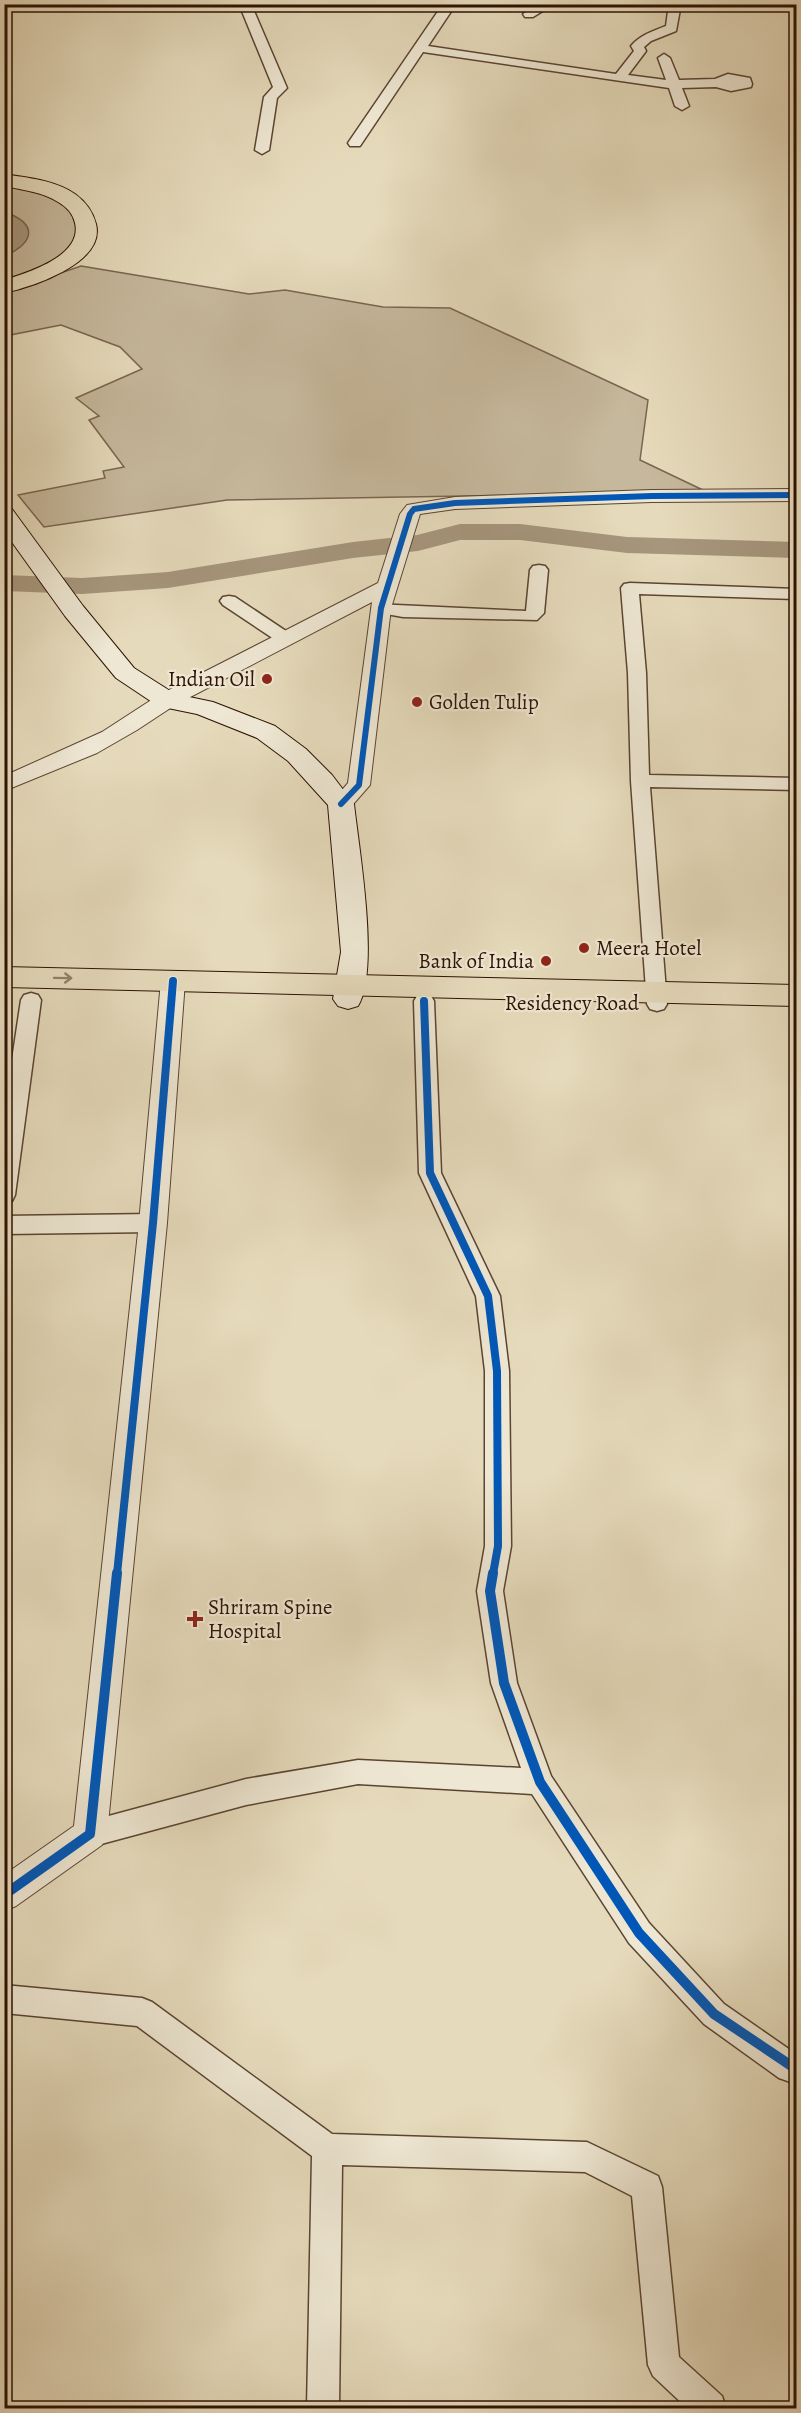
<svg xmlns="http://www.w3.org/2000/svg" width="801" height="2413" viewBox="0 0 801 2413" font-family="Alegreya,serif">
  <rect width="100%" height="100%" fill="#e5dabb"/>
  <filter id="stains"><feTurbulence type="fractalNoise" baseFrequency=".00333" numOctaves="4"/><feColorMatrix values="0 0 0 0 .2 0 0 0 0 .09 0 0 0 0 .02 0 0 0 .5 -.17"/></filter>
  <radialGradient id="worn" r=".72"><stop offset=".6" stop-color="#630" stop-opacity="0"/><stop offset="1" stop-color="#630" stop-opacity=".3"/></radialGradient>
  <g fill="#c6b89c" stroke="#7a6550" stroke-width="1.5">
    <path d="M4,185L43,193L68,206L81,233L59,262L4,283Z"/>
    <path d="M81,266L249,294L285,290L383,307L450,308L648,400L640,460L707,492L227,500L44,527L18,495L105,478L103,471L124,467L89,420L99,416L76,398L142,369L120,347L61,325L5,336V292Z"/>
  </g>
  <path fill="#a6967c" stroke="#76614c" stroke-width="1.5" d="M5,212C38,224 35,242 5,256Z"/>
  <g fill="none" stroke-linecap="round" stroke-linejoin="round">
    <path fill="#a6967c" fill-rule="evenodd" d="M460,524H520L627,537L796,542V558L627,553L520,540H460L418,551L353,558L168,588L82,594L4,591V575L82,578L168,572L353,542L417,535Z"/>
    <defs>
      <g id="minor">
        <path d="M239,4H251L287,88L277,98L269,150L262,154L255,150L264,97L273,87Z"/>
        <path d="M443,4H456L428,46L616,74L634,51L631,46C640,35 653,31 666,26L669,4H681L676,31L651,41L644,47L646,51L628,75L666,80L658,58L664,54L670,58L679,80L715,79L728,74L750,78L752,84L751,87L731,91L716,87L682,88L689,106L682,110L675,106L669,88L423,52L360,146H350L348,143Z"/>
        <path d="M538,4H554L533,17H525L523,14Z"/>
        <path d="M539,565L545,566L548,570L544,613L537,620L403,617L375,612L372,608L375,604L526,611L530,570L533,566Z"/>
        <path d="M630,583L796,589V599L639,594L646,673L649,775L796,778V790L650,787L667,1004L664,1009L657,1011L650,1009L647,1004L631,781L628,673L621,588L624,584Z"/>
        <path d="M229,596L235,597L292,635L295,639L292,643H280L223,605L220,601L223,597Z"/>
        <path d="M31,993L38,995L41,1000L15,1195L12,1201L4,1203V1113L21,1000L24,995Z"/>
        <path d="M424,994L431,996L434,1001L441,1173L500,1296L509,1371L511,1546L503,1591L517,1683L551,1776L649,1923L724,2004L796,2054V2084L779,2078L704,2024L629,1943L532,1794L358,1784L246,1805L90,1847L80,1843L76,1834L80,1825L90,1821L246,1779L358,1760L521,1768L491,1683L477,1591L485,1546V1371L476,1296L419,1173L414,1001L417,996Z"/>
        <path d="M153,1214L161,1217L164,1223L161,1229L153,1232L4,1234V1216Z"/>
        <path d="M4,1985L142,1998L152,2002L332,2134L587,2142L658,2176L662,2187L679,2357L722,2396L726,2408H687L653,2376L648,2365L632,2196L585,2172L342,2165L339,2408H307L312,2156L137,2026L4,2013Z"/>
      </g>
      <g id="tertiary">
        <path d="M796,489V501L652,502L455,509L420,514L391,608L370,785L349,809L341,811L333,809L330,804L348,783L372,602L175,705L137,730L97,753L4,791V776L102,732L159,695L378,583L400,514L407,505L455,497L652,490Z"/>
        <path d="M173,972L182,975L185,981L167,1223L107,1834L102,1845L16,1906L4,1911V1875L74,1826L139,1223L161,981L164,975Z"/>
      </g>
      <path id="secondary" d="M4,507L12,509L83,606L134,668L175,694L213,702L275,726L306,749L332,775L354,804C359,849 380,970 358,1006L348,1009L338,1006L333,999L341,952L328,805L288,761L257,738L197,714L158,706L116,678L65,616L4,531Z"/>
      <g id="primary">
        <path d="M4,174C28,178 55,180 75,194C86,202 93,212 96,224C106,263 32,287 4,293V280C27,273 83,256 75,223C73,214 67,207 58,202C42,192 23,190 4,186Z"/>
        <path d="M4,967L796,985V1006L4,987Z"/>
      </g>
    </defs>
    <use href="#minor" stroke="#5b4431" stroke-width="3"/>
    <use href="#tertiary" stroke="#5b4431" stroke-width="2"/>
    <use href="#secondary" stroke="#2d1203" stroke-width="2"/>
    <use href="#primary" stroke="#2d1203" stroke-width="2"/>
    <use href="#minor" fill="#eee7d3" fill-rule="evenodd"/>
    <use href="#tertiary" fill="#eee7d3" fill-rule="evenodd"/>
    <use href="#secondary" fill="#eee7d3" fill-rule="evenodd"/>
    <use href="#primary" fill="#e5dabb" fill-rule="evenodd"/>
    <defs>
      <path id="cycleway-far2" d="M341,804L359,785L381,608L410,514L414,509L455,503L652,496L796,495"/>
      <g id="cycleway-far1">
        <path d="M424,1001L430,1173L488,1296L497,1371L498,1546L493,1574"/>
        <path d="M117,1574L153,1223L173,981"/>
      </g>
      <g id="cycleway">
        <path d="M493,1573L490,1591L504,1683L540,1782L639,1933L714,2014L796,2069"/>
        <path d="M4,1895L90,1834L117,1573"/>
      </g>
    </defs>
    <use href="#cycleway-far2" stroke="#eee7d3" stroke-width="9"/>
    <use href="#cycleway-far1" stroke="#eee7d3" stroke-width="11"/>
    <use href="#cycleway" stroke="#eee7d3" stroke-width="14"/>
    <use href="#cycleway-far2" stroke="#0057b8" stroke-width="6"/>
    <use href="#cycleway-far1" stroke="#0057b8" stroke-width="8"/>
    <use href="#cycleway" stroke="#0057b8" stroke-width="10"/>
  </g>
  <defs><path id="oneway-shaft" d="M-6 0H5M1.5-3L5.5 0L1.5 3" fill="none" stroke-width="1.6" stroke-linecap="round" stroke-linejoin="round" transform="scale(1.5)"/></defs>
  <use stroke="#928068" href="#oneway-shaft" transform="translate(63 978) rotate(1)"/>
  <g fill="#8f2418" stroke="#eee7d3" stroke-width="2">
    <circle cx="267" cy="679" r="6"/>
    <circle cx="417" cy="702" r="6"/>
    <circle cx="584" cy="948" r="6"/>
    <circle cx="546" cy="961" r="6"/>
    <path d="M192 1610h6v6h6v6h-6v6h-6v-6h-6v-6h6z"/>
  </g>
  <g text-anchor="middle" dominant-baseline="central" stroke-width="4.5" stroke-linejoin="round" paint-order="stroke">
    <g font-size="21" fill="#2d1203" stroke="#eee7d3" text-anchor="start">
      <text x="255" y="679" text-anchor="end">Indian Oil</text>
      <text x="429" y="702">Golden Tulip</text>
      <text x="596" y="948">Meera Hotel</text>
      <text x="534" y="961" text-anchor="end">Bank of India</text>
      <text x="208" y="1607">Shriram Spine<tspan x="208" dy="24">Hospital</tspan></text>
    </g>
    <g font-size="21" fill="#2d1203" stroke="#eee7d3">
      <text x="572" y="1003">Residency Road</text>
    </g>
  </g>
  <rect width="801" height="2413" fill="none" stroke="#e5dabb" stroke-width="24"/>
  <rect x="6" y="6" width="789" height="2401" fill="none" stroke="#2d1203" stroke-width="3"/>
  <rect x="12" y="12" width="777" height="2389" fill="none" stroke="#2d1203" stroke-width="1.5"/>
  <rect width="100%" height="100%" filter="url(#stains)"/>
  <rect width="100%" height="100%" fill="url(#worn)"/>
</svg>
